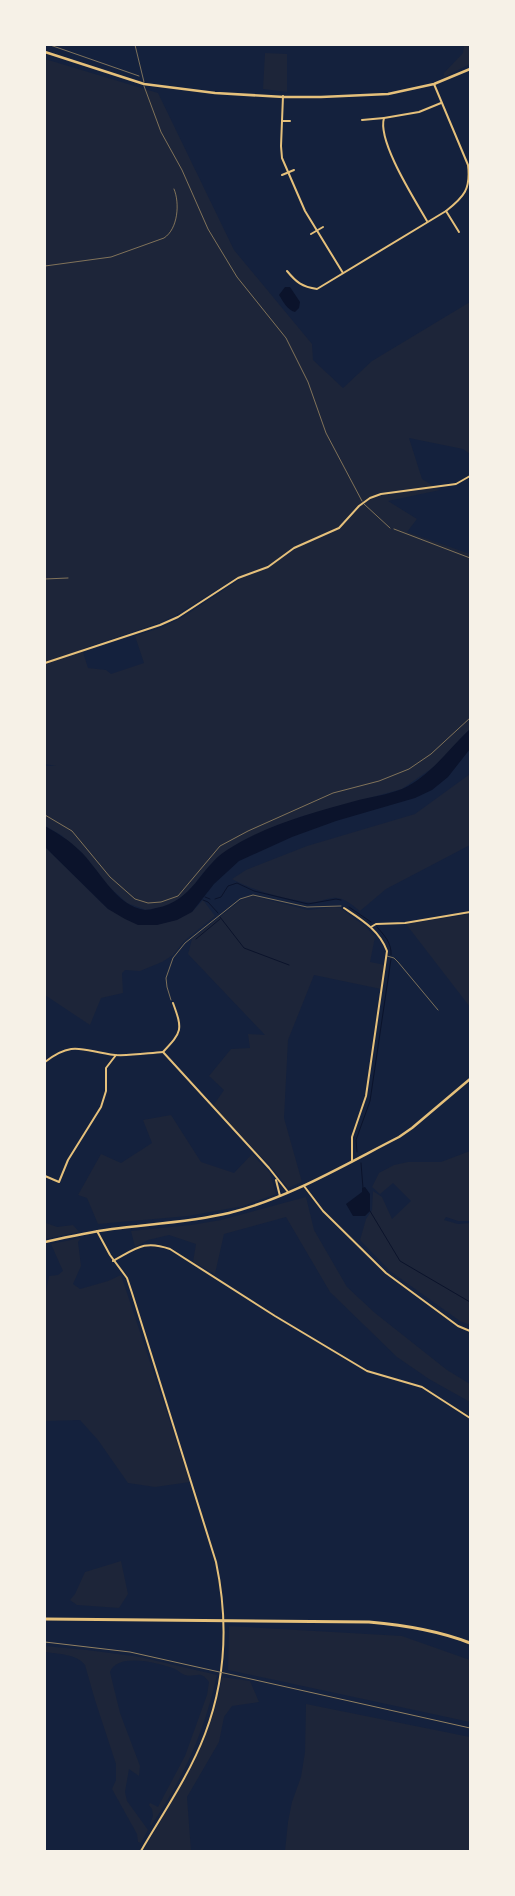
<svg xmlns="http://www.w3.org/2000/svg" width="515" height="1896" viewBox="0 0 515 1896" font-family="Quicksand,sans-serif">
  <rect width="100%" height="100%" fill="#14213d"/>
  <g fill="#1d2539" fill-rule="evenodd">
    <path d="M464,45H470V64L444,77V73L463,53Z"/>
    <path d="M265,53L287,54V92L263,89Z"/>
    <path d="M45,59L158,93L234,250L312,344L313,360L343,388L372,361L470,302V454L463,449L409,438L422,479L440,490L388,501L417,519L407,532L470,554V729L438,764L402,789L300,817L264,831L203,873L190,891L170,906L146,910L127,903L106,884L80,851L61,835L45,826V766H56L45,764ZM239,576H245L183,617L163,627L135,636L144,663L111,674L106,670L88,668L82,649L159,623L176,615Z"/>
    <path d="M470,774V845L386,889L360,911C353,906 343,896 333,898C323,899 316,904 306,902C280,898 255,891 232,879L246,870L307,846L415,814Z"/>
    <path d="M45,847L108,909L192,912L203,900L215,916L184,941L173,955L162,962L140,971L125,970L122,973L123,993L101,998L90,1025L45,995Z"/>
    <path d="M253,896L308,910L334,907L340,908L365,926L375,937L370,962L385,965L381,989L314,975L288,1040L284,1118L302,1182L288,1188L271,1167L213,1106L224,1090L209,1076L231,1049L250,1048L248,1034L265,1035L188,954L192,939L241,900Z"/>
    <path d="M470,914V1007L406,924Z"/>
    <path d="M171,1115L201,1162L234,1173L252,1154L270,1173L276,1194L243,1206L188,1216L98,1224L87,1198L78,1195L101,1154L121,1163L152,1143L143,1120Z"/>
    <path d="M470,1151V1221H458L446,1217L444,1220L458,1224L470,1223V1325L460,1321L390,1271L360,1240L366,1219L372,1210L373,1191L382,1197L392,1219L411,1201L393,1183L380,1194L372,1187L379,1173L394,1165L408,1162H441Z"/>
    <path d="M306,1197L314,1230L347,1287L375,1313L447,1370L470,1384V1402L429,1379L397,1357L330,1292L286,1217L224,1234L215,1274L193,1262L196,1244L169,1235L148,1240L135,1247L131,1231L191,1225L221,1220Z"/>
    <path d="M45,1216L46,1223L57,1227L73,1225L79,1232L45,1239Z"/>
    <path d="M81,1238L78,1242L81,1266L73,1284L80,1289L108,1281L121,1275L190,1482L155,1487L128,1483L98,1440L80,1420L45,1421V1297L49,1276L58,1275L63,1271L51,1244Z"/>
    <path d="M121,1561L128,1594L119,1608L77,1605L70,1600L75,1594L85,1572Z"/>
    <path d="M229,1626L402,1636L470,1660V1722L228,1670Z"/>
    <path d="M45,1646L87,1650L140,1657L217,1675C204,1733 184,1777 151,1826L150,1824L153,1816L152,1809L149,1805L150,1803L158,1807L185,1756L207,1695L209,1682C200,1669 196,1678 185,1675C181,1674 178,1670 175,1669C159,1663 118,1652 110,1672L120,1713L140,1766L139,1776L129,1769L125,1792L127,1801L148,1830L141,1843L138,1842L137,1834L112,1789L116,1780V1764L95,1700L85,1665C77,1654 58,1654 45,1652Z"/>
    <path d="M222,1677L250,1681L259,1702L232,1706L224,1717L219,1742L187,1797L191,1851H143C175,1795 212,1742 222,1677Z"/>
    <path d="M306,1704L470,1737V1851H285L288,1822L292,1802L301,1777L305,1752Z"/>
  </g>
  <g fill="#0b132b">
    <path d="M285,287H290L300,302L299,308L295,312C287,310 283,301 279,295Z"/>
    <path d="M470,729V749L448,777L432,790L415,798L336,821L292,837L239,861L214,884L192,912L177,920L157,925H138L125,919L108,909L45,847V826C57,833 69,840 79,850C99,868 115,906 145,910C148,910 153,909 156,908C194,901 199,868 227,850C265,825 312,813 355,801C370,797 387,795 402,789C431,776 448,749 470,729Z"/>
    <path d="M365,1187L370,1194V1211L365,1216H353L346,1204L362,1192V1188Z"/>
  </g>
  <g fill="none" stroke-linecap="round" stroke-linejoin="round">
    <g stroke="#0b132b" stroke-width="1">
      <path d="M205,897L210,899"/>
      <path d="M215,899L221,897L228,886L237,883L254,891L308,904L336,899L341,900"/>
      <path d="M203,900L208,902L218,913"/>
      <path d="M349,907L371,922"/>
      <path d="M220,917L244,948L289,965"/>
      <path d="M377,927C384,935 392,943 391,955"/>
      <path d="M196,939L220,919"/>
      <path d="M357,1152L356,1140L370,1101L391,959"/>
      <path d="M361,1163L363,1188"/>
      <path d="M370,1211L400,1261L470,1302"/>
    </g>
    <g stroke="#e5c07b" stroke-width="0.5">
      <path d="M50,45L139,76"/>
      <path d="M45,266L111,257L164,238C178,229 180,203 174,189"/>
      <path d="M394,529L470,558"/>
      <path d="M45,579L68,578"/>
      <path d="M45,815L72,831L110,877L135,899L148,903L161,902L178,896L220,846L248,831L333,793L379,781L409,769L431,754L470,718"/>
      <path d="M171,1000L167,987L166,978L173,958L185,943L240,899L253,895L307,907L341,906"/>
    </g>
    <g stroke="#e5c07b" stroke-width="0.5">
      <path d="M135,45L144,82"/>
      <path d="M144,86L161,132L182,170L208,229L237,277L286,338L308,382L326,433L362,501"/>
      <path d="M364,504L390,528"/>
      <path d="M387,956L394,958L398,962L438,1010"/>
    </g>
    <g stroke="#e5c07b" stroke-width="2">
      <path d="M283,96L281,146L282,158L305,211L343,273"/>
      <path d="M362,120L384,118"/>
      <path d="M282,121H290"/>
      <path d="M282,175L294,170"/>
      <path d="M446,211L459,232"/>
      <path d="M427,221C415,200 377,141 384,118L419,112L441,103"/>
      <path d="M311,234L323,227"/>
      <path d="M287,271C296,282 302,287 317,289L446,211C464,197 471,189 468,165L434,84"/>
      <path d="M45,663L160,625L178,617L238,578L268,567L294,548L339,528L359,506L370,498L381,494L456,484L470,476"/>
      <path d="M344,908C362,920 379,930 387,951L366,1096L352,1137V1161"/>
      <path d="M371,927L376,924L405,923L470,912"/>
      <path d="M163,1052L269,1168L288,1192"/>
      <path d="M163,1052C182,1032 183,1030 173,1003"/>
      <path d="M45,1062C74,1039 84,1052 115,1055C131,1056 148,1053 163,1052"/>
      <path d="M45,1176L59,1182L68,1160L101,1107L106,1091V1068L116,1055"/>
      <path d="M276,1180L280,1196"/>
      <path d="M304,1186L323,1211L386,1273L458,1326L470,1331"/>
      <path d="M97,1231L110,1255L127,1278L132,1293L216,1562C228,1619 226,1679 205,1734C189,1776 163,1813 141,1851"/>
      <path d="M113,1261C137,1248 144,1240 170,1249L275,1316L367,1371L422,1387L470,1418"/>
    </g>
    <g stroke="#e5c07b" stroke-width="2.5">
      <path d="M45,52L144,84L215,93L284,97H321L388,94L434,84L470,69"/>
      <path d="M45,1242C67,1237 90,1232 112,1229C151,1224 191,1222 229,1213C289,1198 344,1165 399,1137L412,1128L470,1079"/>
    </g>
    <path stroke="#e5c07b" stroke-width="3" d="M45,1619L369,1622C404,1625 437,1630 470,1643"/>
    <path stroke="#918062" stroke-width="1" d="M45,1642L130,1652L470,1728"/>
  </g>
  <rect width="515" height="1896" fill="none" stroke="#f6f1e7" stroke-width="92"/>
</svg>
